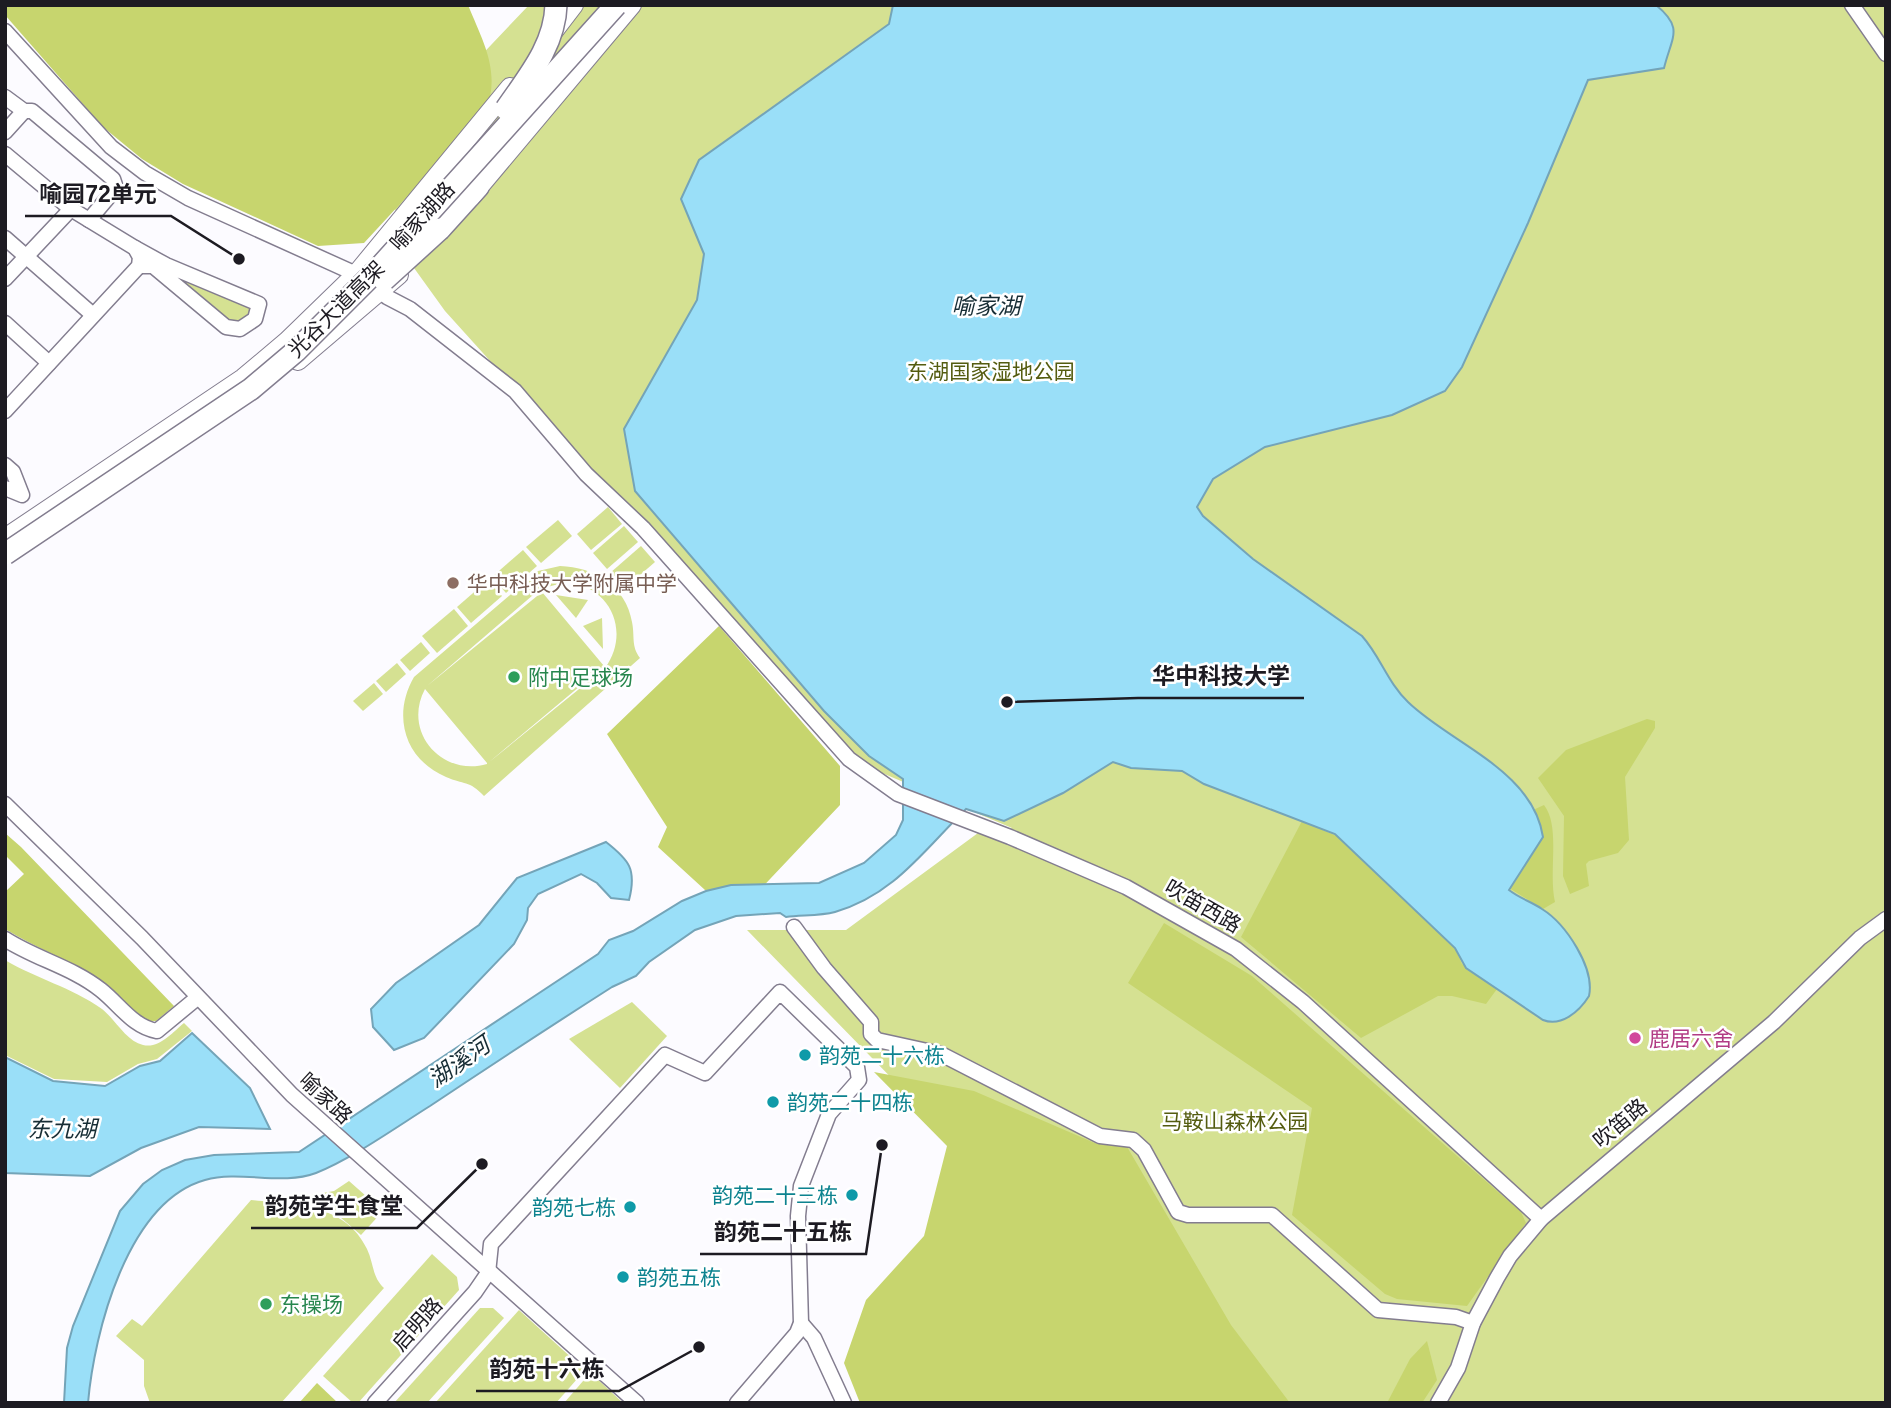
<svg xmlns="http://www.w3.org/2000/svg" width="1891" height="1408" viewBox="0 0 1891 1408" font-family="Helvetica,'Noto Sans SC',sans-serif">
  <rect width="100%" height="100%" fill="#fcfbff"/>
  <g fill="#d5e192" fill-rule="evenodd">
    <path d="M529,5H1886V1403H867L928,1239L954,1142L747,930H846L978,833H999L1012,828L849,759L445,311L414,268L395,209L404,158L435,104Z"/>
    <path d="M163,266L253,306L249,318L233,325Z"/>
    <path d="M608,507L622,524L591,550L577,534Z"/>
    <path d="M558,520L572,536L541,563L526,547Z"/>
    <path d="M624,526L638,542L607,569L593,553Z"/>
    <path d="M641,546L655,562L624,589L610,573Z"/>
    <path d="M523,550L537,566L506,593L492,577Z"/>
    <path d="M560,566C594,567 626,586 632,622C635,637 631,646 640,658L484,796C469,780 464,785 446,777C404,759 392,715 414,677L538,571ZM566,582C611,586 631,632 605,668L488,763L604,666L542,592L427,686L540,589ZM425,689L487,763V764C442,777 402,732 425,689Z"/>
    <path d="M488,580L502,596L471,623L457,607Z"/>
    <path d="M556,595L588,600L576,618Z"/>
    <path d="M454,609L468,626L437,653L422,636Z"/>
    <path d="M602,618L603,649L583,626Z"/>
    <path d="M421,642L430,653L410,671L400,660Z"/>
    <path d="M397,663L406,674L386,692L376,681Z"/>
    <path d="M374,683L383,694L363,711L353,701Z"/>
    <path d="M5,960C37,979 71,987 102,1009C115,1019 126,1041 143,1045C159,1049 173,1032 184,1023L192,1031L157,1059L138,1064L107,1082L54,1079L5,1055Z"/>
    <path d="M632,1002L667,1036L620,1088L569,1039Z"/>
    <path d="M349,1181L383,1211L361,1235L333,1211L300,1203V1197L334,1191Z"/>
    <path d="M251,1200C295,1205 345,1203 367,1249C374,1264 372,1277 384,1288L281,1403H150L144,1386V1360L116,1336L132,1319L142,1326Z"/>
    <path d="M432,1254L457,1277L459,1290L358,1403H353L323,1376Z"/>
    <path d="M480,1308H493L504,1318L427,1403H394Z"/>
    <path d="M519,1310L585,1370L556,1403H435Z"/>
    <path d="M590,1373L593,1375L623,1403H564Z"/>
  </g>
  <g fill="#c7d56e">
    <path d="M5,5H468C483,42 501,71 486,111L364,243L318,246L183,184L142,159L103,127L5,15Z"/>
    <path d="M719,626L840,766V805L755,895L705,890L658,847L667,827L607,734Z"/>
    <path d="M1647,719L1655,721V728L1625,777L1629,840L1618,853L1589,861L1586,864L1589,886L1570,894L1563,876L1564,816L1538,778L1566,750Z"/>
    <path d="M1544,805C1561,827 1548,871 1555,902L1543,909L1509,888L1543,837L1533,810Z"/>
    <path d="M1302,821L1341,838L1455,948L1462,964L1497,989L1486,1004L1452,996H1438L1361,1038L1241,937Z"/>
    <path d="M5,833L21,847L174,1006L156,1021H146C131,1010 120,994 106,984C74,962 38,949 5,929V892L24,874L5,855Z"/>
    <path d="M1164,923L1252,976L1521,1212L1526,1223L1467,1306L1397,1299L1385,1294L1292,1215L1312,1108L1128,983Z"/>
    <path d="M874,1072L974,1091L1097,1144L1126,1145L1231,1325L1290,1403H860L844,1363L866,1300L924,1236L947,1146Z"/>
    <path d="M1427,1341L1437,1380L1422,1403H1387L1410,1359Z"/>
    <path d="M317,1383L338,1403H299Z"/>
  </g>
  <g fill="#9adff8" stroke="#74a4b8" stroke-width="2">
    <path d="M893,5H1656C1684,28 1672,36 1664,68L1588,80L1528,223L1462,367L1445,391L1392,415L1265,447L1213,479L1197,507L1203,516L1253,559L1362,636C1380,656 1388,683 1408,702C1450,743 1533,770 1543,837L1509,890C1519,898 1532,902 1542,909C1566,924 1595,968 1589,996C1579,1012 1561,1027 1543,1020L1466,968L1455,948L1335,834L1204,784L1182,771L1131,768L1113,762L1063,793L1004,821L966,809C924,850 894,895 835,912C820,916 802,915 786,917L780,913L736,916L695,930L649,962L636,976L612,987C551,1026 490,1066 430,1106C398,1126 350,1160 316,1173C281,1186 241,1170 205,1180C127,1202 94,1333 88,1403H64L67,1348L73,1326L120,1211L143,1184L162,1170L185,1160L214,1155L299,1152L598,954L609,940L633,931L682,901L706,891L731,885L819,883L864,863L896,835L903,820V779L869,756L824,711L635,491L624,429L697,300L704,254L681,199L699,160L889,24Z"/>
    <path d="M606,842C629,860 637,869 629,900L611,898L597,883L581,874L538,894L528,908L527,920L514,944L424,1038L394,1050L373,1027L371,1009L396,983L479,925L517,878Z"/>
    <path d="M192,1033L250,1088L270,1129L199,1127L141,1148L90,1176L5,1173V1057L53,1081L105,1086L140,1066L160,1061Z"/>
  </g>
  <g fill="none" stroke-linecap="round" stroke-linejoin="round">
    <defs>
      <g id="minor">
        <path d="M1852,5L1886,54"/>
        <path d="M5,31L111,147L145,173L188,198L356,274L387,297L410,309L515,391L586,474L643,528L849,759L898,794L1010,837L1126,887L1236,949L1303,1002L1541,1219"/>
        <path d="M5,97L24,111H32L113,179L116,188L89,220"/>
        <path d="M5,132L24,111"/>
        <path d="M5,154L71,209L135,248L140,257L139,266L5,411"/>
        <path d="M5,238L93,315"/>
        <path d="M135,248L166,265L259,304L255,319L240,329L226,327L153,266H139"/>
        <path d="M5,279L71,209"/>
        <path d="M5,323L49,363"/>
        <path d="M5,465L13,472L22,495L5,488"/>
        <path d="M5,804L142,938L292,1095L637,1403"/>
        <path d="M794,927L824,968L871,1022V1034L877,1040L941,1054L1100,1136L1133,1140L1144,1150L1178,1212L1188,1215H1272L1378,1310L1456,1317L1473,1323"/>
        <path d="M5,939C36,959 72,967 101,990C120,1005 133,1027 157,1031L197,998"/>
        <path d="M801,1323L814,1338L844,1403"/>
        <path d="M375,1403L475,1292L488,1273L491,1244L665,1055L705,1073L780,992L857,1067L859,1080L829,1114L801,1186L798,1216L801,1323L797,1333L737,1403"/>
        <path d="M1438,1403L1458,1368L1473,1323L1497,1278L1510,1256L1541,1219L1774,1022L1860,938L1886,919"/>
      </g>
      <g id="major">
        <path d="M551,35L574,5"/>
        <path d="M470,198L632,5"/>
        <path d="M298,361L399,275"/>
        <path d="M5,538L243,378L287,341L356,274L510,87"/>
      </g>
      <path id="highway" d="M440,229L478,187"/>
    </defs>
    <use href="#minor" stroke="#837d8f" stroke-width="17"/>
    <use href="#major" stroke="#837d8f" stroke-width="20"/>
    <use href="#highway" stroke="#837d8f" stroke-width="24"/>
    <use href="#minor" stroke="#fff" stroke-width="14"/>
    <use href="#major" stroke="#fff" stroke-width="18"/>
    <use href="#highway" stroke="#fff" stroke-width="21"/>
    <defs>
      <g id="highway-bridge">
        <path d="M506,109C528,77 555,45 556,5"/>
        <path d="M384,280L440,229"/>
        <path d="M5,554L251,389L296,351L379,268L616,5"/>
      </g>
    </defs>
    <use href="#highway-bridge" stroke="#837d8f" stroke-width="24" stroke-linecap="butt"/>
    <use href="#highway-bridge" stroke="#fff" stroke-width="21"/>
  </g>
  <circle fill="#8d6e63" stroke="#fff" stroke-width="2.5" cx="453" cy="583" r="7"/>
  <g fill="#2e9e5b" stroke="#fff" stroke-width="2.5">
    <circle cx="514" cy="677" r="7"/>
    <circle cx="266" cy="1304" r="7"/>
  </g>
  <circle fill="#d1479c" stroke="#fff" stroke-width="2.5" cx="1635" cy="1038" r="7"/>
  <g fill="#0f9aa8" stroke="#fff" stroke-width="2.5">
    <circle cx="805" cy="1055" r="7"/>
    <circle cx="773" cy="1102" r="7"/>
    <circle cx="852" cy="1195" r="7"/>
    <circle cx="630" cy="1207" r="7"/>
    <circle cx="623" cy="1277" r="7"/>
  </g>
  <g text-anchor="middle" dominant-baseline="central" stroke-width="5" stroke-linejoin="round" paint-order="stroke">
    <g font-size="21" fill="#1d1b22" stroke="#fff">
      <text transform="translate(422 216) rotate(-48)">喻家湖路</text>
      <text transform="translate(336 309) rotate(-45)">光谷大道高架</text>
      <text transform="translate(1203 906) rotate(30)">吹笛西路</text>
      <text transform="translate(326 1098) rotate(43)">喻家路</text>
      <text transform="translate(1620 1123) rotate(-40)">吹笛路</text>
      <text transform="translate(417 1324) rotate(-48)">启明路</text>
    </g>
    <g font-size="21" fill="#545c10" stroke="#fff">
      <text x="991" y="371">东湖国家湿地公园</text>
      <text x="1235" y="1121">马鞍山森林公园</text>
    </g>
    <g font-size="21" fill="#785e54" stroke="#fff" text-anchor="start">
      <text x="467" y="583">华中科技大学附属中学</text>
    </g>
    <g font-size="21" fill="#27864d" stroke="#fff" text-anchor="start">
      <text x="528" y="677">附中足球场</text>
      <text x="280" y="1304">东操场</text>
    </g>
    <g font-size="21" fill="#b23c85" stroke="#fff" text-anchor="start">
      <text x="1649" y="1038">鹿居六舍</text>
    </g>
    <g font-size="21" fill="#0d838f" stroke="#fff" text-anchor="start">
      <text x="819" y="1055">韵苑二十六栋</text>
      <text x="787" y="1102">韵苑二十四栋</text>
      <text x="838" y="1195" text-anchor="end">韵苑二十三栋</text>
      <text x="616" y="1207" text-anchor="end">韵苑七栋</text>
      <text x="637" y="1277">韵苑五栋</text>
    </g>
    <g font-size="23" font-style="italic" fill="#172d35" stroke="#fff">
      <text x="986" y="306">喻家湖</text>
      <text transform="translate(459 1062) rotate(-35)">湖溪河</text>
      <text x="62" y="1129">东九湖</text>
    </g>
  </g>
  <path fill="none" stroke="#1d1b22" stroke-width="2.5" d="M239 259L171 216H25M1007 702L1138 698H1304M482 1164L417 1228H251M882 1145L866 1254H700M699 1347L619 1391H476"/>
  <g fill="#1d1b22" stroke="#fff" stroke-width="2.5">
    <circle cx="239" cy="259" r="7"/>
    <circle cx="1007" cy="702" r="7"/>
    <circle cx="482" cy="1164" r="7"/>
    <circle cx="882" cy="1145" r="7"/>
    <circle cx="699" cy="1347" r="7"/>
  </g>
  <g font-size="23" text-anchor="middle" font-weight="bold" fill="#1d1b22" stroke="#fff" stroke-width="5" stroke-linejoin="round" paint-order="stroke">
    <text x="98" y="202">喻园72单元</text>
    <text x="1221" y="684">华中科技大学</text>
    <text x="334" y="1214">韵苑学生食堂</text>
    <text x="783" y="1240">韵苑二十五栋</text>
    <text x="547" y="1377">韵苑十六栋</text>
  </g>
  <rect width="1891" height="1408" fill="none" stroke="#1d1b22" stroke-width="14"/>
</svg>
